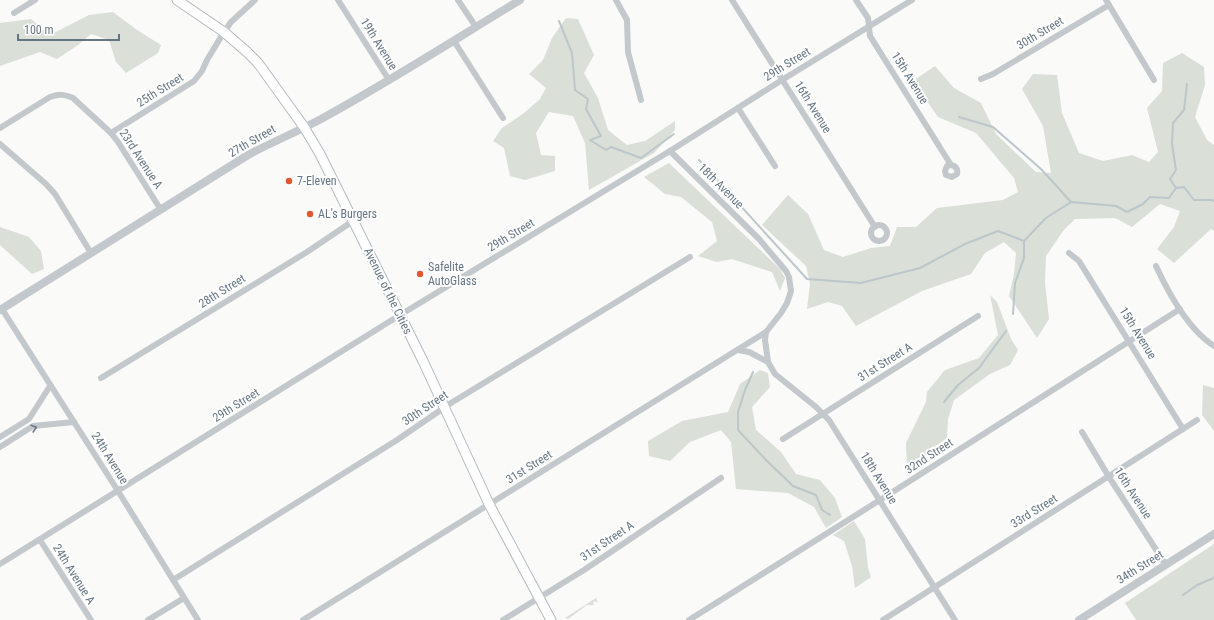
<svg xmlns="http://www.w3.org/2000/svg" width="1214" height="620" viewBox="0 0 1214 620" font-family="'Roboto Condensed',sans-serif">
  <rect width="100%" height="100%" fill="#fafaf8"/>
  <g fill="#dadfd7">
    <path d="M113,12L137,30L161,45L158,53L126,73L116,62L109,40L91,34L78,45L57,59L40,52L0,66V23L31,19L50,35L89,15Z"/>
    <path d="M566,18L578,19L594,55L584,73L598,98L608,130L627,145L645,141L675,121V130L654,153L589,190L585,143L573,116L549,112L536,133L541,155L555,156V171L525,180L510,176L504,148L493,141L502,128L524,113L540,99L546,88L529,74L543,60L552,38Z"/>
    <path d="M1182,53L1204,67L1205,85L1195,117L1207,140L1214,145V231L1211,229L1174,263L1157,249L1174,227L1180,211L1160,204L1132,227L1115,218L1075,219L1063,231L1046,256L1045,283L1049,319L1037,338L1009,296L1014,274L1016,253L1004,242L985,253L971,274L922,291L856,326L842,306L828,302L807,309L810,284L806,266L762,225L788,195L808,214L824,250L843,257L871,248L890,246L897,227H916L937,208L1003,200L1018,192L1014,178L976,133L938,117L913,81L935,66L954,88L981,103L996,134L1036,172L1051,173L1043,126L1022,89L1033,74L1057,75L1062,113L1079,153L1103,161L1132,155L1149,162L1158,152L1147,108L1162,91L1163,63Z"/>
    <path d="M669,163L780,269L785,278L780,291L772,272L732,259L717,262L698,256L717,241L712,222L681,197L665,194L644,177Z"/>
    <path d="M0,227L29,237L41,251L44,269L32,274L0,245Z"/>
    <path d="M990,295L997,302L1011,339L1018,350L1010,365L990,374L954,400L948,419L947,438L927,452L924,464L907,469L906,443L926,402L927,392L945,370L979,358L998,335Z"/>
    <path d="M760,370L768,373L770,387L752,407L756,430L781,452L796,474L820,480L835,498L842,517L826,528L814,507L788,493L736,489L731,442L721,430L690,442L670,461L649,456L648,441L682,421L728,412L740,384Z"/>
    <path d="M1203,385L1214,388V431L1202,415Z"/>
    <path d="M854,521L865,539L868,568L871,577L855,588L852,566L844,541L833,535Z"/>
    <path d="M1214,544V620H1136L1125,603Z"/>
    <path d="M596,598L598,603L595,601L593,603L594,605H587L568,619L565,618Z"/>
  </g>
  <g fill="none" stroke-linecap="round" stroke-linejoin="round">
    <g stroke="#bbc7cb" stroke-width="2">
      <path d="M559,21L572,53L575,90L588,99L586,109L601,136L590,140L606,150L611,147L641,158L674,134"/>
      <path d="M959,117L993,127L1041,169L1071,202"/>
      <path d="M699,160L807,279L861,283L920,268L965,244L998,231L1024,241L1046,218L1071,202L1116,206L1127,212L1143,204L1150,197L1169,198L1176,188L1184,187L1194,200H1212L1214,201"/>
      <path d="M1176,188L1170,179L1176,170L1172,144L1173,123L1184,110L1187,84"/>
      <path d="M1013,314L1015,283L1024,258V241"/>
      <path d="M753,372L745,390L738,412V430L766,460L793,486L816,495L822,510L830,515"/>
      <path d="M944,402L958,385L979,368L1006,331"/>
      <path d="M1183,595L1197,585L1214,578"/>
    </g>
    <defs>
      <path id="secondary" d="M177,0L224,32L247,52L258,63L304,127L320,154L423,361L489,504L551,620"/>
    </defs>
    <use href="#secondary" stroke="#b3babf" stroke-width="11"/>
    <g stroke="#c3c8cc" stroke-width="6">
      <path d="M338,0L389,80"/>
      <path d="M458,0L476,27"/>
      <path d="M616,0L627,20L628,52L641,100"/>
      <path d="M732,0L875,227"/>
      <path d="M856,0L868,18L870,36L951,165C956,166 958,169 957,174L952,177L946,175L945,171L947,166L951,165"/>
      <path d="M1106,0L1154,80"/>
      <path d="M14,13L35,0"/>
      <path d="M454,41L503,118"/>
      <path d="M981,79L993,74L1109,5"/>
      <path d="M738,108L775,166"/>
      <path d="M0,128L50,97C59,94 64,94 73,98L111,133L118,142L161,210"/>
      <path d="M111,133L194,81L202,71L207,60L224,32L231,22L255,0"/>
      <path d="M0,144L46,184L55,194L91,253"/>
      <path d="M670,151L759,239L786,271L789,277L791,291L787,303L781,313L766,332L765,340L768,362L775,374L816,407L829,420L955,620"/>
      <circle cx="879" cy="233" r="8"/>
      <path d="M1069,253L1079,261L1183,429"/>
      <path d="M1156,266C1168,292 1189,330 1214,346"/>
      <path d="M2,309L118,491L198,620"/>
      <path d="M738,350L749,352L768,362"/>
      <path d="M101,378L307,252L353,221"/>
      <path d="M1082,432L1109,477L1166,565"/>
      <path d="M0,437L29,419L50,386"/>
      <path d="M783,439L978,316"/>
      <path d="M0,447L33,426L74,422"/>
      <path d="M40,540L91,620"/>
      <path d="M0,564L400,315L670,151L782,80L912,0"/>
      <path d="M173,580L397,440L451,403L690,257"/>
      <path d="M148,620L184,598"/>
      <path d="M303,620L766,332"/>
      <path d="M503,620L584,570L721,478"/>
      <path d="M689,620L880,500L1180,309"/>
      <path d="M883,620L1197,420"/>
    </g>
    <g stroke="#c3c8cc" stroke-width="8">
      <path d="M0,310L248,155C272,142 297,132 321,119C389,82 454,40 520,0"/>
      <path d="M1079,620L1214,534"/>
    </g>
    <use href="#secondary" stroke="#fff" stroke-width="9"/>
  </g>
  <defs><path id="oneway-chevron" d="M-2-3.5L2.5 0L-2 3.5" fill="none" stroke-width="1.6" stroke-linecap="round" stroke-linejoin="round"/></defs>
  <use stroke="#6a7a87" href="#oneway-chevron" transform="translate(34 428) rotate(-17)"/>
  <g fill="#e4572e" stroke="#fff" stroke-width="1.5">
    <circle cx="289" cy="181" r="4"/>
    <circle cx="310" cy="214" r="4"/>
    <circle cx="420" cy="274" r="4"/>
  </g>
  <g text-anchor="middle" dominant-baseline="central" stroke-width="4" stroke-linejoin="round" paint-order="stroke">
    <g font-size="12" fill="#657683" stroke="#fff">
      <text transform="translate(1040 33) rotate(-31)">30th Street</text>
      <text transform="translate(379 44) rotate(58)">19th Avenue</text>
      <text transform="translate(787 64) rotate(-32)">29th Street</text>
      <text transform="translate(910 78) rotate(58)">15th Avenue</text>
      <text transform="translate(160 90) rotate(-32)">25th Street</text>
      <text transform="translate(813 107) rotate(58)">16th Avenue</text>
      <text transform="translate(252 141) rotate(-30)">27th Street</text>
      <text transform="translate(141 159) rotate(57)">23rd Avenue A</text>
      <text transform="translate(721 186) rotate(45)">18th Avenue</text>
      <text transform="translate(511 235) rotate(-31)">29th Street</text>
      <text transform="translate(222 291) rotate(-32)">28th Street</text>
      <text transform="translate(388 291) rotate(64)">Avenue of the Cities</text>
      <text transform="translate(1138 333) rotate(58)">15th Avenue</text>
      <text transform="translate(885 362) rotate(-32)">31st Street A</text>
      <text transform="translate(236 405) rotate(-32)">29th Street</text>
      <text transform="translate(425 408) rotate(-34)">30th Street</text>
      <text transform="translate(929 456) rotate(-33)">32nd Street</text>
      <text transform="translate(110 458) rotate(58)">24th Avenue</text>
      <text transform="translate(529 467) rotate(-32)">31st Street</text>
      <text transform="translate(879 478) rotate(58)">18th Avenue</text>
      <text transform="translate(1133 493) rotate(57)">16th Avenue</text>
      <text transform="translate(1034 511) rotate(-32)">33rd Street</text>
      <text transform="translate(607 541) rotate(-34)">31st Street A</text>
      <text transform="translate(1140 567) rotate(-32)">34th Street</text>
      <text transform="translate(74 574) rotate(58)">24th Avenue A</text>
    </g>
    <g font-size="12" fill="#657683" stroke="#fff" text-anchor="start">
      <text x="297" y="181">7-Eleven</text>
      <text x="318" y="214">AL's Burgers</text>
      <text x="428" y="267">Safelite<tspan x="428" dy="14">AutoGlass</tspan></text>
    </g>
  </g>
  <path d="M18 34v6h101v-6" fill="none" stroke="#657683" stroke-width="2"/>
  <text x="24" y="34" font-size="12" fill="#657683" stroke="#ffffff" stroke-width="3" paint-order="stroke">100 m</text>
</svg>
